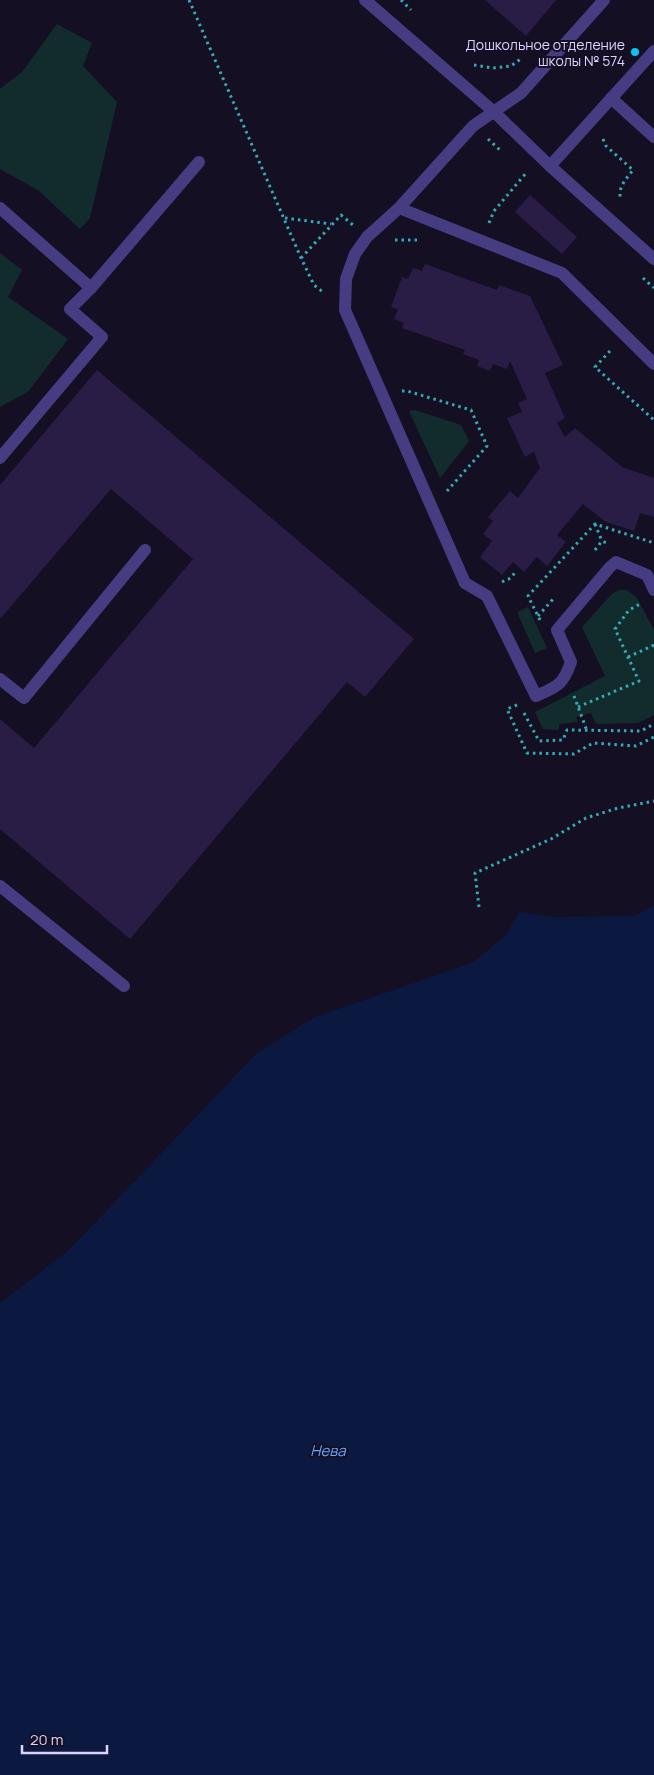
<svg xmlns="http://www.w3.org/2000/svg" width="654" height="1775" viewBox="0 0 654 1775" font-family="Manrope,sans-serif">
  <rect width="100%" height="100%" fill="#150f24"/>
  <g fill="#122c2e">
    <path d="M57,24L92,43L83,66L117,102L90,218L80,229L39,191L0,169V89L22,72Z"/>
    <path d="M0,253L22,270L8,297L68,339L28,392L0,407Z"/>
    <path d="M415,410L461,425L469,441L440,478L409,411Z"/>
    <path d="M619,590H627L637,598L654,630V715L638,723L596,724L591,713L576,717L578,722L559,724V730L543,729L535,712L605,676L582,627L612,594Z"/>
    <path d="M528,607L547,648L535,653L517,612Z"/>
  </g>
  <path fill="#0b1941" d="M654,905V1775H0V1303L69,1250L257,1053L315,1017L472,963L505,936L519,912L553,917L635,916Z"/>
  <g fill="#291c45">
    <path d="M485,0H556L526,36Z"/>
    <path d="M530,195L577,237L562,254L515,212Z"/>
    <path d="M425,264L497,290L499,285L530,296L563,365L545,373L565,418L557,423L565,437L575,428L622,467L654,478V517L640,513L634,531L606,522L583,504L557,535L566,542L547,566L537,557L524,572L513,562L502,575L480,557L492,541L483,534L493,521L488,517L510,491L518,498L540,468L534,452L525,457L507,418L522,412L518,403L527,399L510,361L507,369L493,364L490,371L477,366L479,360L463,354L465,350L402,328L404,323L394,319L398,309L391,307L402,277L408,279L413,268L422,271Z"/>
    <path d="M97,370L414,639L365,697L347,682L130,939L0,829V719L34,748L193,559L111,489L1,618L0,617V485Z"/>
  </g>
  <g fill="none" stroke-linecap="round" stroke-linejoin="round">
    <g stroke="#33acb3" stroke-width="3" stroke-dasharray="2.5 4" stroke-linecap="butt">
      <path d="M189,0L301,258L314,285L324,293"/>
      <path d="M401,0L411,10"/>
      <path d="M474,65L493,68L511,66L522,58"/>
      <path d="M488,139L500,150"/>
      <path d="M603,139L606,146L633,170C626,179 617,188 621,200"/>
      <path d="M285,218L331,224"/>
      <path d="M489,223L494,211L526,173"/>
      <path d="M395,240H418"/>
      <path d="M301,258L341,215L353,225"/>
      <path d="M643,278L654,288"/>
      <path d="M610,351L595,367L654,420"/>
      <path d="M402,391H407L471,410L487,446L447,491"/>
      <path d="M595,524L602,541"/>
      <path d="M595,550L602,541L607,543"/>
      <path d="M502,582L511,578L516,571"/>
      <path d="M538,616L554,598"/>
      <path d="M540,620L528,596L595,524L654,543"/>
      <path d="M628,657L654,645"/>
      <path d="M574,696L587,731"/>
      <path d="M517,705L507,709L527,753L574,754L593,743L636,746L654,737"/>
      <path d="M578,707L639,681L615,629L629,610L640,604"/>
      <path d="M524,713L539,741L563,740L567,730L641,731L654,724"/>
      <path d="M479,907L475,873L551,839L586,818L618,808L654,801"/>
    </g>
    <g stroke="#463c82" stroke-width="12">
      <path d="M365,0L493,111L550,166L654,259"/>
      <path d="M604,0L521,93L473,126L399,208L367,237L355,254L346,279L345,310L465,583L487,596L536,696C558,686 563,685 571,662L557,630L610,567L616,562L647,575L654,590"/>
      <path d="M611,98L654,137"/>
      <path d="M550,166L654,51"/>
      <path d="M0,208L91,288"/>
      <path d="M399,208L562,273L654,364"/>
      <path d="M0,458L102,337L70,309L91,288L199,162"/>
      <path d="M0,679L24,698L145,550"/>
      <path d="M0,886L124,986"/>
    </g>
  </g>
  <circle fill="#07c3f6" stroke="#150f24" stroke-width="2" cx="635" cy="52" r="5"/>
  <g text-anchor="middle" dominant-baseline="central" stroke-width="4" stroke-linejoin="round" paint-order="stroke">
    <g font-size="14" fill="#ddd4fe" stroke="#150f24" text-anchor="end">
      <text x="625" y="44">Дошкольное отделение<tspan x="625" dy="16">школы № 574</tspan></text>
    </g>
    <g font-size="15" font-style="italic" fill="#65a4fa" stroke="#150f24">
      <text x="328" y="1450">Нева</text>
    </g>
  </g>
  <path d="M22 1745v8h85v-8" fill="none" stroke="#ddd4fe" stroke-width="2.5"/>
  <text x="30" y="1745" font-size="15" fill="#ddd4fe" stroke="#150f24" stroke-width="4" paint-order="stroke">20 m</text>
</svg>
